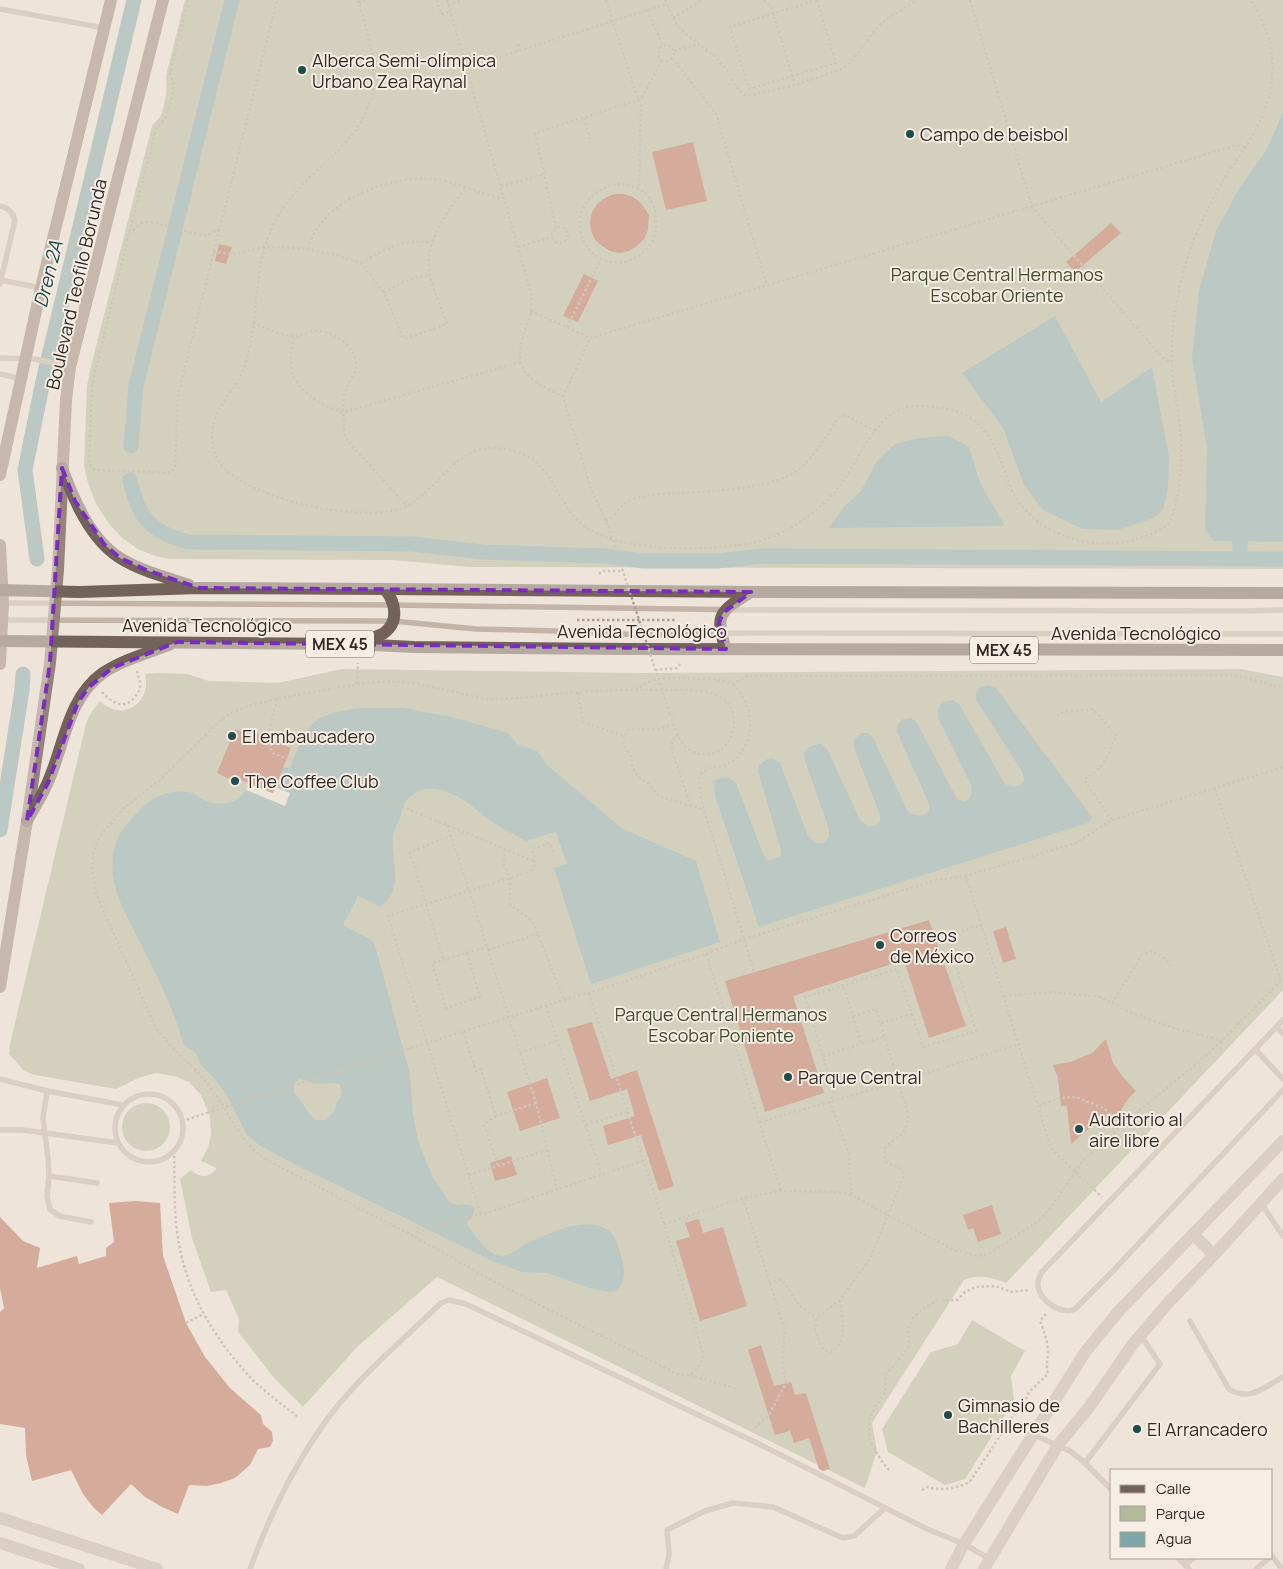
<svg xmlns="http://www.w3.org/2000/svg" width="1283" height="1569" viewBox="0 0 1283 1569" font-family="Manrope,sans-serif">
  <rect width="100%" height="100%" fill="#eee4da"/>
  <g fill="#b1bb9c">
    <path d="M185,0H1283V569L470,567L392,560L169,559L155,556L138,549L122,538L110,525L96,504L88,483L84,466L87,386L91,366L152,126C154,123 158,120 160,117C165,107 168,86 166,76Z"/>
    <path d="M342,669L641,673L1241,669L1283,677V990L1006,1283C991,1277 978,1274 964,1280L872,1423L877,1451L865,1488L437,1277L357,1347L303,1407L275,1379L238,1332L239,1319L226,1290L211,1292L192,1238L180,1179L191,1170C202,1179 207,1178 217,1168L201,1161L208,1148L211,1134L210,1116L201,1095L189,1082L174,1076L156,1073L138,1078L116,1089L35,1075L24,1071L9,1054L10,1044L86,724L89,716L100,701C122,723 152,703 145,674L158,673L187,674L209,681L278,683Z"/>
    <circle cx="146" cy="1127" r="24"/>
    <path d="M972,1320L1025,1351L1011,1376L1014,1401L965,1479L945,1485L888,1452L882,1429L931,1352L958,1344Z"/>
  </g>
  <g fill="#7ca6a7" fill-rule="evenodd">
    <path d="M1283,113V542L1213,541L1205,529L1207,449L1192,357L1199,291L1216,231L1239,189L1267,149Z"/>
    <path d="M1055,316L1101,402L1152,367L1169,457L1168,487L1164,508L1154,518L1117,530L1082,529L1043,510L1024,485L1003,428L962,373Z"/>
    <path d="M949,436L969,447L980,483L1005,526L828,528L845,506L861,491L877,461L895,444L918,438Z"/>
    <path d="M988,685L996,688L1092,817L1088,823L759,927L715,796L714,781C723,776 728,776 736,783L764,856L769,861L781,856V850L758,771L760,764C768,758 772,756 780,763L808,836L816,843H824L829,837V829L805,761L804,753C809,746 813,744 822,744L827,749L860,820L867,826H874L880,822V815L854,748V740L861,733H868L873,738L908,812C917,816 922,818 929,810V804L897,732L898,725L903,719L911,718L917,723L957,799L964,802C972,798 972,793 971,785L938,718V710L942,702L952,700L959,704L1005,784C1013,787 1019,788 1024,781L1023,773L976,700V692L981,687Z"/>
    <path d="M360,708H404L456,718L508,733L517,744L537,751L547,765L623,829L696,861L720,942L591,984L554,868L567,864L556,832L525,841C515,833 502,830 492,822C473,806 441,778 415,793C406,799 403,804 401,814C400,822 394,828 393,836C391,860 405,890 380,907L358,896L343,925L372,940L375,945L410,1074L413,1115L419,1144L433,1178L442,1190L449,1202L456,1205L464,1204L472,1206L474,1209L472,1218L467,1222L468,1226C476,1236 487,1255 501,1256C511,1256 518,1248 525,1244C546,1234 589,1214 609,1231C617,1238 619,1249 622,1259C625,1271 625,1281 617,1291L608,1292L593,1289L547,1273L522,1272L497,1263L302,1168L259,1145L247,1135L227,1095L214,1078L201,1065L196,1053L183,1044C176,1013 156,975 142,946C126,914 105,883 115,846C119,829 134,816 146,804C156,795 175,789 189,792C196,794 202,800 209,802C226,807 242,801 249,784L273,793L284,767L290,768C308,723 309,715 360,708ZM300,1079L317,1084L334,1083L339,1084L342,1091L341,1097L336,1103L335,1110L326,1120H315C306,1112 303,1101 294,1093V1083Z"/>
  </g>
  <path fill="#eee4da" d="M249,784L272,793L275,787L290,793L285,806L246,790Z"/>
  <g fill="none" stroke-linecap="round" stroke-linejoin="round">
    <g stroke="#7ca6a7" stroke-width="15">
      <path d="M131,446L136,386L232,0"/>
      <path d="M130,480C138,518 151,532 188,542L412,544L483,552L604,556L644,561H717L764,556L1283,559"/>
      <path d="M1240,542V558"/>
      <path d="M37,559L25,470L43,381L134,0"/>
      <path d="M0,830L22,690L23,674"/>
    </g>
  </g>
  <g fill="#b6674f">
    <path d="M693,142L707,201L666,210L652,152Z"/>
    <path d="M614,194H624L633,197L641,203L649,215L648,230L644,239L637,246L629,251L619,253L610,251L602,246L595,240L591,231L590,222L592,212L597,204L605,198Z"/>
    <path d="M1111,223L1121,233L1075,272L1066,262Z"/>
    <path d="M219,244L232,247L226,264L215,261Z"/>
    <path d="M584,274L598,281L578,322L563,316Z"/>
    <path d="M235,729L249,734L250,730L291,748L273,793L231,776L229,779L217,773Z"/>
    <path d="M929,920L966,1026L929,1038L904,960L793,996L824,1093L765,1112L725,981Z"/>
    <path d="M1006,927L1016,959L1003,963L993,931Z"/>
    <path d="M592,1022L611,1079L637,1070L674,1186L659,1191L641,1135L608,1145L603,1126L635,1116L627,1089L590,1101L567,1029Z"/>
    <path d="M1106,1039L1113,1063L1122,1076L1136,1091L1128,1099L1113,1123L1104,1116L1071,1144L1067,1106H1061L1058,1078L1053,1065L1070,1062L1092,1053Z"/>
    <path d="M547,1078L560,1118L520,1131L507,1092Z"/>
    <path d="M511,1156L517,1175L495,1181L490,1163Z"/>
    <path d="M135,1201L160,1203L163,1256L186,1323L205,1357L230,1388L261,1415L263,1424L272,1432L273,1441L270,1447L258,1449L250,1465L235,1478L221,1483L207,1486L189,1485L178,1514L162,1507L145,1497L131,1484L102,1515L94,1508L83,1494L71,1470L32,1481L26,1455L25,1428L0,1424V1312L4,1308L0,1288V1217L23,1241L40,1248L37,1268L77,1256L79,1264L106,1256V1248L114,1242L109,1203Z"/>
    <path d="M992,1205L1001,1234L978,1242L973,1228L968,1230L963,1215Z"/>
    <path d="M699,1219L703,1233L723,1227L747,1306L700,1321L676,1241L690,1237L685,1223Z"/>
    <path d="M761,1345L774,1386L791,1382L795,1395L806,1393L830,1469L823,1471L819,1469L809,1438L794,1443L790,1431L775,1435L748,1350Z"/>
  </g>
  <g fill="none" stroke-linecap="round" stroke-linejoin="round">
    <g stroke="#af9e92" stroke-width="2.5" stroke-dasharray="2.5 2.5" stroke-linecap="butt">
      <path d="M188,0L170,73L174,85L171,101L166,117L156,129L129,233L92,385L89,461L91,466L95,470L168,473L172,471L175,466L178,395L277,0"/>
      <path d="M358,0C368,36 382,72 367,109C351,150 306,172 282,210C248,261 263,317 243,371C236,388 221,401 215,419C210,432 211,449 219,462C244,499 367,526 407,506C439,489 455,445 497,448C556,452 550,499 584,526C620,554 727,553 769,538C796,528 822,508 840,486C856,464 875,417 902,409C912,405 924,406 935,407C976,411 991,432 1004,469C1008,479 1011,490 1017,499C1042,539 1103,554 1146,536C1149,535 1163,528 1166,526C1172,519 1173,514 1175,506C1181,481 1183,453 1180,428C1178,406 1172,384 1172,362C1171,340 1173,317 1178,296C1185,255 1202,217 1222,182C1230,169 1239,158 1247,145C1278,96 1283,50 1251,0"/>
      <path d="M437,0L441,14L449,12"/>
      <path d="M447,0L531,293C531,299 532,306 531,312C524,337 508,362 535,381C543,388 554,392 563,397L591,489L608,526"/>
      <path d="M606,0L638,100L641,105L639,188"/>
      <path d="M665,0C669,8 672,17 677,25C691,41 711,50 724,66C733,77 733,90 748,96L795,85L842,69C858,58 866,38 881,24C891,15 905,8 917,0"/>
      <path d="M764,0L771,7L795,85"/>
      <path d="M817,0L836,63L749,89L730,27Z"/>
      <path d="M970,0L1032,207L1163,358L1171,363"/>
      <path d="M359,3L365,0"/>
      <path d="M448,5L463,0"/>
      <path d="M647,10L663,46"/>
      <path d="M673,18L702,0"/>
      <path d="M518,44L519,51"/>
      <circle cx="666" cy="53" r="8"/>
      <path d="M674,51L698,44"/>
      <path d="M672,58L716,114L767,286"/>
      <path d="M467,67L667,4"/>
      <path d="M584,118L591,143"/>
      <path d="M617,184C625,184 632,185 639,189C656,197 660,224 653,240C648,249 640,256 631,260C580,278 554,198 617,184Z"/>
      <path d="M501,186L543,175"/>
      <circle cx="560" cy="235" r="8"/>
      <path d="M556,228L535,133L638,100L643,96L662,60"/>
      <path d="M129,233L142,223L151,222L206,236L219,229"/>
      <path d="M518,247L552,237"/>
      <path d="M308,249C320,201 388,175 434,179C458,182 480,195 504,198"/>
      <path d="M213,252L234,254L264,247L300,248L332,254L361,263L384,293L404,339L447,324C442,308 434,292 430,276C422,242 448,213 466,186"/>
      <path d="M361,263C385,248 402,240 431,242"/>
      <path d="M384,293C399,283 412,277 430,275"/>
      <path d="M531,311L590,338L1234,146L1246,147"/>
      <path d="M253,323C265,328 280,335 293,336C300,337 305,333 312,331C329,328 357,345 356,365C356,374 349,381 346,389C341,403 344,421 345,435L347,440L407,506"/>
      <path d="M567,327L601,259"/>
      <path d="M294,337C292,344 290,353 291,360C291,366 292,375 295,379C305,396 325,408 344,412L521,362"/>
      <path d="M563,397L590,338"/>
      <path d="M606,521C615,515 620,506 629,501C645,493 664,494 682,493C714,491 779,489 803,466C817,452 828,434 839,417L846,415L875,431"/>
      <path d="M599,574L602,571H623"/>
      <path d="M577,620H677"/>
      <path d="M655,670L677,668L680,664"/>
      <path d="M357,684L358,663"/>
      <path d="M733,684C754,706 758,740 733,761C724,769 712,765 704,771C701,773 699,777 699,781C699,800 710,829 716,847C729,889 741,930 754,972"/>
      <path d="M635,689L653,680L668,678L715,679L733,684L748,676L1160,675H1229L1242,677L1283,688"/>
      <path d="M102,692C111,702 124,711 135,697C137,694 140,691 140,687C141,682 138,677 137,671"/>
      <path d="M578,692L583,722L624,736"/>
      <path d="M277,699C274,713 264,741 273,753L536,862"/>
      <path d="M1057,716L1063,712L1093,709L1116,735C1106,759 1107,765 1084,780L1112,820"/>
      <path d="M674,724L659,729H630L624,736L623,744L632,758V767L638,777L647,782L659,796L704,810"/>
      <path d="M678,734L672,741V751L691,807"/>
      <path d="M1215,789L1281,981"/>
      <path d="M447,825L469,890L536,1103L557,1189"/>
      <path d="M505,849L504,865L510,878V903L513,907L531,920L535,926L564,1000"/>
      <path d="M966,876L1050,1145L1054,1152L1102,1197"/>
      <path d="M488,950L539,934"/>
      <path d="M467,953L480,997L446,1008L432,963Z"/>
      <path d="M467,953L487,947"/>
      <path d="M706,954L781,1191"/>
      <path d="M443,959L410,852L450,836"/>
      <path d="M589,993L664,1224L703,1353C702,1363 698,1369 690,1375L677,1374L500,1285L415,1237L265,1159C237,1140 228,1108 207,1083C191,1063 168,1047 155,1026L96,894L92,867L93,854L100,836L124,808L161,779L222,719L232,712L248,706C274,699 300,694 326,690C351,685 376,680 401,682C423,684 446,690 468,695C475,696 483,699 490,699C519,700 548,694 577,692C606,690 635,690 664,690C680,690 702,689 717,695C751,711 730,767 693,752C679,746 675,727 670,714"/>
      <path d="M1004,996L1052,992L1100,997L1125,1010L1176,1029L1222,1040"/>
      <path d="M1112,1003L1142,955L1151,951L1161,955L1171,966"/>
      <path d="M546,1006L601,1173"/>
      <path d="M853,1016L861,1044L884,1037"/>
      <path d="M881,1023L912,1014"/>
      <path d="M463,1032L476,1071L481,1069L496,1116L536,1103"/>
      <path d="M411,1048L564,1000L589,993L706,954L744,939L937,880L966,876L1076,843L1112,820L1283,767"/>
      <path d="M520,1053L557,1041"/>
      <path d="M823,1056L861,1044"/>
      <path d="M1039,1106L1059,1098L1076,1097L1103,1108L1113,1116L1121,1127"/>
      <path d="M212,1112L211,1108L223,1103"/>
      <path d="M496,1116L484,1124L498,1166"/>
      <path d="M182,1121L207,1113"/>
      <path d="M760,1122L898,1082L1019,1044"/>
      <path d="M586,1125L627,1112"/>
      <path d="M174,1151C175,1183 173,1218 180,1249C190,1300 220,1347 256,1383C269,1395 284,1406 298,1417"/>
      <path d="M469,1175L548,1150"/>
      <path d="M852,1195L849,1171V1154L830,1102L834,1093L805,997L897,969L923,1047L976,1031L947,936L982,925"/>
      <path d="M743,1198L785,1331L782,1364L786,1383L769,1415L752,1430"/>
      <path d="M480,1213L388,916L529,872C538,865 535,858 532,849L550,843L554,855"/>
      <path d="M664,1224L743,1198L781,1191L838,1192L852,1195L889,1216L954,1250L978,1256L989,1254L1037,1222L1052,1206L1084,1159L1136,1113L1207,1055L1283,979"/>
      <path d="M415,1237L417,1233L480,1213L484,1214L642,1161"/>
      <path d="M769,1283L780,1280L783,1281L799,1305L817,1318"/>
      <path d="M840,1300C842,1318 849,1344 830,1352L823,1350L815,1331L817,1318L840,1300L870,1259L903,1178C903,1164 895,1168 886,1162L884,1151C893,1134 907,1141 908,1114L876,1009L853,1016L843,985"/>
      <path d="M186,1323L203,1314"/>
      <path d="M690,1375L737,1389"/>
      <path d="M889,1470L881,1460L874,1448L870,1440L869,1427L870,1416L885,1393L886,1374L905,1352L909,1343L908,1328L914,1317L924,1308L937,1301L957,1300L965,1292L976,1287L996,1286L1011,1292L1029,1290"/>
      <path d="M922,1490L927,1487C939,1491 961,1489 971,1480L1017,1410L1024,1404L1029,1392L1048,1374C1046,1366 1047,1362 1048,1353C1048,1342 1044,1331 1040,1321L1046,1314"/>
    </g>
    <g stroke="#c4b4a7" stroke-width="5.5">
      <path d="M0,9L104,28"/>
      <path d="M0,206C8,208 13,212 15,220L0,284"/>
      <path d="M0,280L41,288"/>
      <path d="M0,358L35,359L70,367"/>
      <path d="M0,374L21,379"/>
      <path d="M3,603L393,605L752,610L1244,611L1283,610"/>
      <path d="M2,620L393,621L476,629L598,632L637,635L752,633L1283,634"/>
      <path d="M1283,1020L1042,1272C1039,1277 1037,1282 1038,1287C1041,1302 1062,1315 1075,1309L1112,1272L1283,1090"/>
      <path d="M1277,1027L1283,1034"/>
      <path d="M1255,1049L1283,1079"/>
      <path d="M0,1079L47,1091L123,1105"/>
      <path d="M47,1091L43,1118L48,1158L49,1176L47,1197L50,1209L59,1216L91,1222"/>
      <circle cx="149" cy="1128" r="34"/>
      <path d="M0,1130H23L118,1143"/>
      <path d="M49,1176L97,1183"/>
      <path d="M1261,1203L1283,1236"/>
      <path d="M1190,1321L1229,1389C1249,1402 1265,1387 1283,1377"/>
      <path d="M1034,1435L1070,1451L1085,1463L1112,1490"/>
      <path d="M1085,1463L1160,1364L1141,1336"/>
      <path d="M1272,1556L1282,1569"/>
      <path d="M1178,1558L1189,1569"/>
      <path d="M1185,1564L1194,1558"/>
      <path d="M250,1569C270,1514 296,1461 331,1414C363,1373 404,1339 441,1303L449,1300L466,1304L759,1444L927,1529L964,1544L990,1559"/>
      <path d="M666,1569L669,1554L667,1530L705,1511L733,1503L773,1507L843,1538L854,1536L885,1508"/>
      <path d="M1256,1569L1269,1558"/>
    </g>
    <g stroke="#c4b4a7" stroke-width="12">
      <path d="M1193,1234L1214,1255"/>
      <path d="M0,1518L157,1569"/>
      <path d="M0,1543L79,1569"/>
      <path d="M951,1569L964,1544L1086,1351L1118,1312L1283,1141"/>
      <path d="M984,1569L1058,1445L1090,1406L1133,1344L1168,1303L1214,1255L1283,1179"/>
    </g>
    <g stroke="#978479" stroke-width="12">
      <path d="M0,475L41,288L111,0"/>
      <path d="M0,545L3,603L0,664"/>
      <path d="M0,987L27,821L50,663L58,570L66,400L70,367L163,0"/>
    </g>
    <g stroke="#72625a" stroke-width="12">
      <path d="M62,468C74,500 90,539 120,558C141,571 166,577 189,585"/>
      <path d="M0,590L80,592L199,588L385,589L759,592L1283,593"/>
      <path d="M0,641L354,644L414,647L628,649L1283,650"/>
      <path d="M361,641C368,639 378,637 384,633C400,621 395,602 385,589"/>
      <path d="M726,649C713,614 722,610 751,592"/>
      <path d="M27,821C34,808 42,796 47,784C64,748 67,698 103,673C122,660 148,653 169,645"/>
    </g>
    <g stroke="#af9e92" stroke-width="2.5" stroke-dasharray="2.5 2.5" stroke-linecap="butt">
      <path d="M608,526L670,714"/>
      <path d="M207,1113L411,1048"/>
    </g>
  </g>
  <path d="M0 0H1283V1569H0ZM62,468L75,501L104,544L120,558L146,570L199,588L751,592L723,613L719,623L726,649L177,642L112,668L89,687L78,702L48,783L27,821L50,663Z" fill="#eee4da" fill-opacity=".55" fill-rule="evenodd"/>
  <path fill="none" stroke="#7b2cbf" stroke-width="4" stroke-dasharray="10 6" stroke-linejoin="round" d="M62,468L75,501L104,544L120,558L146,570L199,588L751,592L723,613L719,623L726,649L177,642L112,668L89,687L78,702L48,783L27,821L50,663Z"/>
  <g fill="#224b4e" stroke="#f6eee5" stroke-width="2">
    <circle cx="302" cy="70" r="5"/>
    <circle cx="910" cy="134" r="5"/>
    <circle cx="232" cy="736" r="5"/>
    <circle cx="235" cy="781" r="5"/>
    <circle cx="880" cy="945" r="5"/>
    <circle cx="788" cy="1077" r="5"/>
    <circle cx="1079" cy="1129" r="5"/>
    <circle cx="948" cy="1415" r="5"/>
    <circle cx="1137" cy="1429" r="5"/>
  </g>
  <g text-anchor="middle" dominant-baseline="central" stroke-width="4" stroke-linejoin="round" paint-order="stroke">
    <g fill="#f6eee5" stroke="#6d6560" stroke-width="1">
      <rect x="306" y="630.5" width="68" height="27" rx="4"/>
      <rect x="970" y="636.5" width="68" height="27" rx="4"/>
    </g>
    <g font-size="16" font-weight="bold" fill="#322a27">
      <text x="340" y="644">MEX 45</text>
      <text x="1004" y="650">MEX 45</text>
    </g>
    <g font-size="18" fill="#322a27" stroke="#f6eee5" text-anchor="start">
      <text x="312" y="60">Alberca Semi-olímpica<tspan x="312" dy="21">Urbano Zea Raynal</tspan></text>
      <text x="920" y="134">Campo de beisbol</text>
      <text x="242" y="736">El embaucadero</text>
      <text x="245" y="781">The Coffee Club</text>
      <text x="890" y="935">Correos<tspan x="890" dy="21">de México</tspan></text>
      <text x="798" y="1077">Parque Central</text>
      <text x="1089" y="1119">Auditorio al<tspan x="1089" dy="21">aire libre</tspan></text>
      <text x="958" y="1405">Gimnasio de<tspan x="958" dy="21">Bachilleres</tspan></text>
      <text x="1147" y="1429">El Arrancadero</text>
    </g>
    <g font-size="18" fill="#424d2e" stroke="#f6eee5">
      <text x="997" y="274">Parque Central Hermanos<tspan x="997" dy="21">Escobar Oriente</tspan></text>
      <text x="721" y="1014">Parque Central Hermanos<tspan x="721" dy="21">Escobar Poniente</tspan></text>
    </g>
    <g font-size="18" fill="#322a27" stroke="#f6eee5">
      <text transform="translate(76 284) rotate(-77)">Boulevard Teofilo Borunda</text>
      <text x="207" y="625">Avenida Tecnológico</text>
      <text x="642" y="631">Avenida Tecnológico</text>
      <text x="1136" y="633">Avenida Tecnológico</text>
    </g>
    <g font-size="19" font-style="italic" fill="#224b4e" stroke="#f6eee5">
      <text transform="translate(48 274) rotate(-76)">Dren 2A</text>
    </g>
  </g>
  <rect x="1110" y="1469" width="162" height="90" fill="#f6eee5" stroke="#a8a099"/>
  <rect x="1120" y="1485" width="25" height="8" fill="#72625a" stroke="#a8a099"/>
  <text x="1156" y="1494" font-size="15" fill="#322a27">Calle</text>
  <rect x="1120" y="1506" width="25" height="15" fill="#b1bb9c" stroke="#a8a099"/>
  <text x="1156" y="1519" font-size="15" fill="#322a27">Parque</text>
  <rect x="1120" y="1532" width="25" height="15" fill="#7ca6a7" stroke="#a8a099"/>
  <text x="1156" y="1544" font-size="15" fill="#322a27">Agua</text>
</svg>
